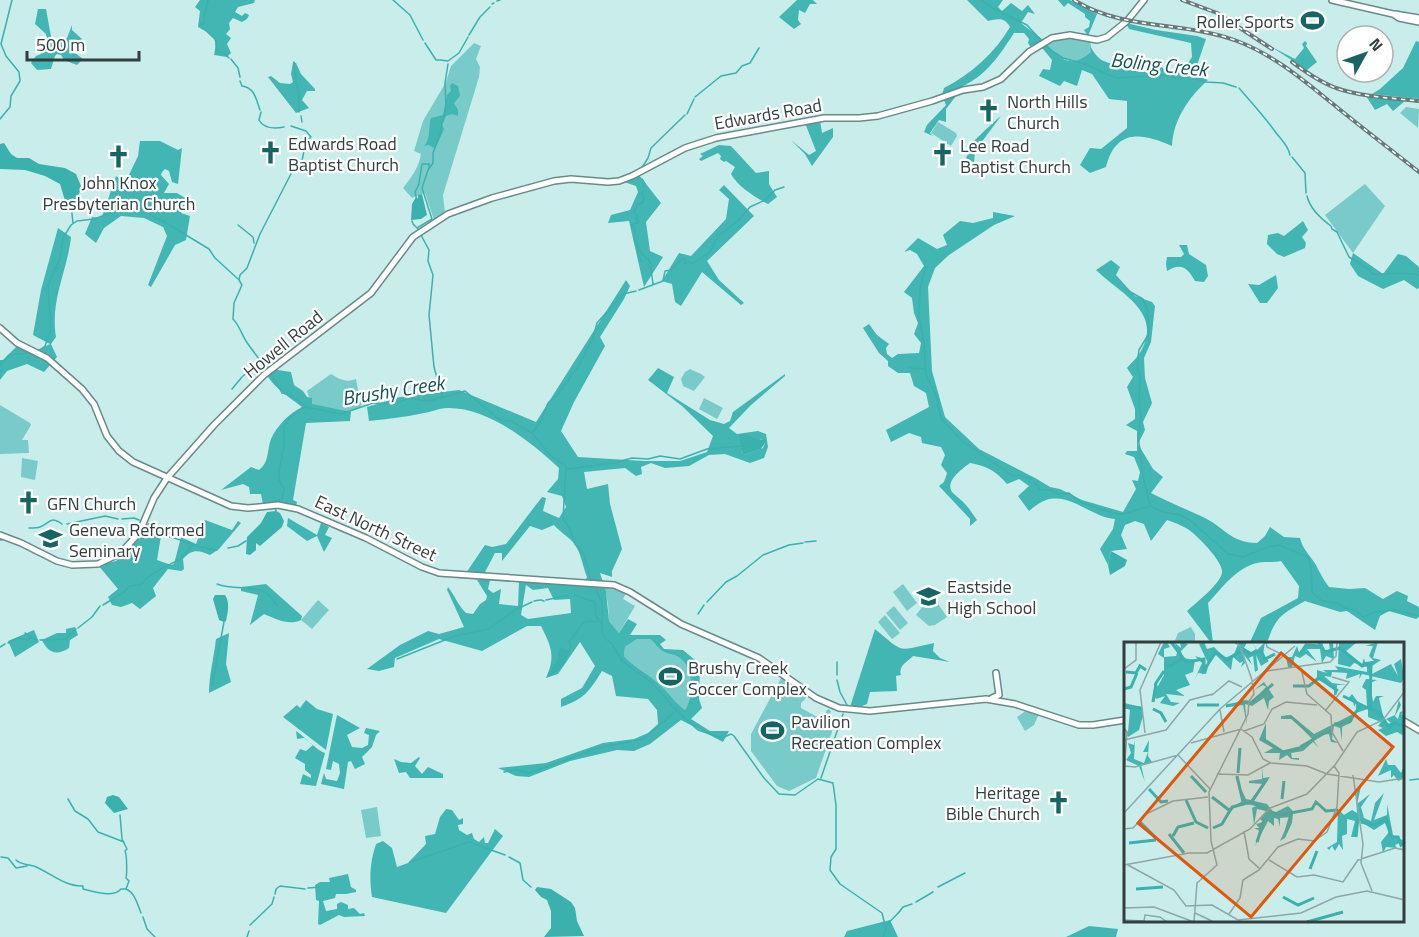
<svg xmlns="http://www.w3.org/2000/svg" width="1419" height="937" font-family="'Titillium Web',sans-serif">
<rect width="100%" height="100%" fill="#c9edeb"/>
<path fill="#78cbc9" d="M1061,37L1090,41L1092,52C1088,55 1083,60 1079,61C1066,64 1052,53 1045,43Z
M474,43L481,46L476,59L480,67L479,77L443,195L445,214L434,220L425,193L412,198L403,188C411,178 419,167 421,154L414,151L423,121L446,82L451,66Z
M1406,107L1419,109L1418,128L1400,113Z
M938,122L956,133L957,136L951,146L931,133Z
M1365,184L1385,206L1353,253L1325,215Z
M690,369L701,374L705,377L694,391L683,386L681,379L685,372Z
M331,374C339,379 346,383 356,379L359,395L364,398L360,408L346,413L313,408L307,391Z
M704,398L723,408L717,419L699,409Z
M0,405L30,423L31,425L22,440H28L29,453L0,454Z
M22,458L38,461L35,480L21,477Z
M903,584L917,603L907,611L893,592Z
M605,587L626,593L623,599L635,606L619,633L609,621L608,604Z
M934,598L947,617L935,625L929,626L916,615L926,602Z
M318,600L329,610L312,629L301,620Z
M894,606L908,623L900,630L886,613Z
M885,615L900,633L892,639L878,622Z
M1191,627L1195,634V643H1174L1178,633Z
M637,639H650C655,643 658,649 664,652C670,655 677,654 682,660C694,671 693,697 685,710C674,702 668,691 658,683C647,673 634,667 624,656L625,647Z
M781,678L808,696L801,703V708L821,719L828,709L831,711L829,718L832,732L816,778L789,791L777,786L751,751V734Z
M1027,710L1039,714L1034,725L1025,731L1017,717Z
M377,807L381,836L366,838L361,810Z"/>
<path fill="#41b6b3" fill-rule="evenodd" d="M200,0H255L254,3L238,7L235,12L242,16L245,13L249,15L247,19L242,22L233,18L229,23L230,29L226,34L231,38L227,44L231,53L227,57L214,55C218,37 213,35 198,27L200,11L195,7Z
M797,0H813L817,4H810L805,13L799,10L798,20L801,24L794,29L779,17Z
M967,0H1003L998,7L1002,11L1011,3L1022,11L1028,5L1035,14L1028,12L1021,23C1028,29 1038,35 1044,41C1060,59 1070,70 1091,52L1090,46C1099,61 1102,61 1117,65C1127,68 1135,72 1146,72L1148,63L1157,64L1169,72L1183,71L1192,57L1191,43L1129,29L1126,23L1156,30L1197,36L1206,39L1194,74L1208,80C1189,97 1173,120 1172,146C1142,133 1116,128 1106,167L1090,173L1080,165L1090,148L1101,149L1127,128V101L1109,99L1092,74L1082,70L1077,86L1064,81L1060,86L1039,76L1043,69L1050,70L1052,60L1043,49L1030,46L1028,43L1029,39L1024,33H1014C992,67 981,81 942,95L944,88C971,74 995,53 1010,27C1004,17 998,19 988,21Z
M1058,0H1070L1097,14L1088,36L1084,30L1089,27L1090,21L1085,17V14L1068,3L1064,7Z
M38,9H46L52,42L59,43L67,38L72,25V30L82,39L71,50L83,59L77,65L64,60L61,55L57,54L55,56L51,69L37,70L31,63L36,56L41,54L39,49L47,41L46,34L35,24Z
M1305,41L1307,43L1306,46L1317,62L1307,70L1270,46L1295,59L1304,48L1302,44Z
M1416,41L1419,42V99L1372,94L1380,89L1403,68Z
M293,62L296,63L301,74L315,89V91H307L302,100L309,108L296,113L268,77L271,76L280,83L290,84L293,82L291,74Z
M452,83L458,86L460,96L454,103L458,110V116L452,114L446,116L442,125L444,129L435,149L429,145L424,146C431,139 428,127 431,118L443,115L447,95L451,91L450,86Z
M953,95L956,96L946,109V122L939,120L930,133L933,136L924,132L927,125L946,105L943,98Z
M1366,96L1405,101L1393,111L1387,104L1375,110Z
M1001,116L975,151L974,163L966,158C969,153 971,145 975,140C978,137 999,117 1001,116Z
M820,120L822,133L833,128V137L812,166L805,154L791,140L809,155L816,151L805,123Z
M140,141H160L178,150L182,148L178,184L172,182L169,171L165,169L162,172L161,175L169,184L164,193H177L197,205L194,210H190L189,205L185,204L181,213L190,216L186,240L175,245L151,287L148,285L167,236L163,227L144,218L121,216L104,228L96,243L85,234L92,217L100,218L103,214L116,176L120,179L128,177L138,156Z
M719,145L731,146L756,173L769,171V184L777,197L768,204C755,197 738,187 731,174L735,167L726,161L724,162L720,159L721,156L718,153L701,161L699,159L703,156L700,154Z
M639,175L661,203L646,222L650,251L663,257L644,287L629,221L608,223L611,215L630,210L638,192L636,186L624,182Z
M724,185L754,216L707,261L719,280L744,303L741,305L702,272L681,306L675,302L672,284L662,281L679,253L691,256L726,219L729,199L719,190Z
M993,212L1015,216L994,225L949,255L935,268L928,287L932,371L945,417L979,449L1037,479L1050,487L1060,489L1082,500L1123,512L1136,489L1132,480L1138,481L1140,472L1134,457L1125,454L1127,451H1137V431L1126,425L1135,419V409L1127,387L1133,377L1127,368C1132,362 1139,356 1142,349C1162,311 1118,292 1096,270L1111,260L1120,267L1116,275L1135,296L1152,302L1155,306L1151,342L1144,358L1145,378L1152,403L1143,422L1145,430L1138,444L1153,469L1163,477L1151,493C1168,502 1186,509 1203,517C1224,527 1231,543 1257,543L1265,536L1270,527L1284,537L1300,538C1303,550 1310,555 1316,565C1320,573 1323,579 1329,587L1349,589L1365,588L1383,599L1397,591L1408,596L1407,601L1419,607V617L1416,619L1389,611L1380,616L1375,630L1347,611L1340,612L1305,601C1282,614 1276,616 1267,643H1242L1250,642L1261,618L1298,598L1299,586L1281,561C1272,563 1264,561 1257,563C1236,568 1222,588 1208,603L1213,643H1211L1187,611C1196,603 1220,584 1222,573C1224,563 1201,540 1193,533C1186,527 1176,523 1167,520L1151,541L1144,524L1135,521L1125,525L1121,535L1127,549L1111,551L1108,565L1100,549L1113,529L1115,519C1092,518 1071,492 1046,500C1040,502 1034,507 1029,511L1018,496L1029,486L1019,479L1007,484C996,471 987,466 970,463C962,469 942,483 954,494C957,497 962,500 965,504C970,509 973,515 977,520L970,526V519L939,486L944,482L947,473L941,465L945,455L941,447L922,443L921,437L909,433L891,442L886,430L929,407L926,393L914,386L910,373H898L888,366V361L879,353L863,328L869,324L877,335L889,344L886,348L887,354L892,358L898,354L919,353L921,343L914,334L918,323L914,313L912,298L904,292L924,266L917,254L910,250L904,252L918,238L937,249L947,245L943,235L960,221L973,223L993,218Z
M1303,221L1308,230L1302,237L1306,243L1305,248L1284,257L1277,254L1267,244L1268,235L1278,233L1284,236Z
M58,228L71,237C67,273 50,299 56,337L51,344L57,357L44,372L27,364L7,371L0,380V360H3L20,343L35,351L50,344L33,335L41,290Z
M1179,245H1187L1189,254L1206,265L1208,276L1204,282L1195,281C1188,268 1181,262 1167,271L1166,264L1167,257H1181L1184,254Z
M1353,253L1383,274L1398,254L1406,256L1419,267V288L1417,289L1404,280L1383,289L1358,276L1350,264Z
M1276,275L1278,288L1267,303H1260L1248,284L1259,285Z
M626,280L630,286L624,299L600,337L605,346L574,402L561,431L578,457L644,461H680L707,452L713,436L682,406L648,380L658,368L674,377L667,393L710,420L724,424L730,421L733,412L785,374V376L751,405L729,428L737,434L758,431L766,434L768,447L764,458L750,463L725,454L709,455L689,466L665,468L651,463L641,467L642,474L636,476L625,468L584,472L587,489L608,484L610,504L622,549L612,571V577L600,573L606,591L609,621L619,633L628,619L637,624L630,635H660L666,640L660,644L664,649L683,650L700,664L699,699L702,708L691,719L710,731H729L723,742L681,720L650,744L634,751L617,750L570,761L529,777L516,776L498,768L546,763L603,743L634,739L648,733L658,724L657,710L648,699L616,696L612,676L602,671C589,692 584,699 561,707V699L582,688L595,666L580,642L558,674L546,678C556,656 551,646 541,626H527L482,651L439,639L395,658L394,667L379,671L367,669L400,645L428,631L439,634L464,627L449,594L447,590L448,587C455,596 458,605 466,613L473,614L480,604L486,600L487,596L477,580H490L488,589L493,593L501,589L499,604L518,606L519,581L583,586L587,577C582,565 581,550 572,541C566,535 560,532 554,525L542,530L530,526L502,561V553H495L485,572L466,573L485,545L492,547L506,544L542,497L546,498L543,511L559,518L566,507L562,496L547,492L558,479L559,468C531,442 488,407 447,408C439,408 432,412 424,413C406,417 387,419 369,421L367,407L400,397L459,390L536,422ZM740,435C750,435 757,440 766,440L763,448L743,455ZM526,585L533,590L548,588L554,600L570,599L571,613L528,619L521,615ZM637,639H650C655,643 658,649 664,652C670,655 677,654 682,660C694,671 693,697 685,710C674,702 668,691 658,683C647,673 634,667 624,656L625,647Z
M264,368L291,372L294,385L303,391L307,397L312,398V404L351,412L350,421L306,423L293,500L297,502L296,506L280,502L263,504L261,494H250L249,487L243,484L221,490L251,467L259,470C269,463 267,450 271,439C278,424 289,414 302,407C288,396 269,385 264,368Z
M288,518L317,535L321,523L329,527L325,535L332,538L324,552L317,536L307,541L287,526Z
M205,520L232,530L238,521L241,523L219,549L210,555C198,550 192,549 183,559L184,569L181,571L168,569L153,588L156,596L140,609L132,603L121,607L112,605L108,597L118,589L98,565L116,561L138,540L148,523L162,530L157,560L171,565L174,564L181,537L196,544Z
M266,584L302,616L301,620C289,626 276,619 264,614L250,625L258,595L241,591V587Z
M75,627L78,635L70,640L69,648C57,656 48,653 42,640L57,633H66V629Z
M875,629C905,654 897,651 934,643L933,651L940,658L950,662L913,656C907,662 898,666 901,675L896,676L897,691L870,692L867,704L860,707H850Z
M34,630L39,642L15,657L8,641Z
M229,633L226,664L231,682L209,693C209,674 214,657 216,639Z
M306,700L317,709L333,714L326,750L283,717L297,705L300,708Z
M337,715L360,728L347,735L352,747L362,748L368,745L369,735L364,733L366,728L380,731L376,735L372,747L362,757L365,764L355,769L351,761L348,762L344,789L321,784L324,773L326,779L337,781L340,773L339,764L333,761L331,770L326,769Z
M296,731C305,737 316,750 325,753L316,786L300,784L303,774L311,778V775L305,770V764L295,758L300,749L306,751L313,745L304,738L297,739Z
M419,757L420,758L415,766L422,774L428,767L443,774V778H410L406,772L399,773L394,759L401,762L411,763Z
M446,809L452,810L459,820L463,818V824L458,825L459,830L467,835L472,833L474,839L479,842L484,837L485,843H488L495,829L503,836L446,913L372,897C369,877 370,863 376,844L383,841L392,848L397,867L408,863L426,844L425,836L435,834L440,817Z
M348,874L351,887L356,890V892L346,894H336L335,898L323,901L326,911L337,909V904L341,902L348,905V909L354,908L360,914L364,913L365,916L344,917L339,915L320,925L318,924L319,901L316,900L315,885L320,882H330L329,878Z
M890,920L898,937H844L847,931Z
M1089,926L1118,929L1116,937H1066Z"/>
<path fill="#3bb1ae" d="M4,143L11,154L17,158H29L39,164L65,168L76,174L81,186L77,203L71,206L66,204L60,184L45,176L25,170L0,169V144Z
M422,194L427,215L421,219L411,220L412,204L416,197L418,199V195Z
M741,434C751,435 757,440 767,440L761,449L743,455L739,436Z
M276,511L280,513L284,521L282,527L260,546L256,543V550L250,555L246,554L247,537L261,523L267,512Z
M1111,551L1127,560L1125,566L1110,575L1108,565Z
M215,595H225C230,602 228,612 226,621L224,622L219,620L213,599Z
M560,647L569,651C568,664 558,671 548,677V673L557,662Z
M113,795L119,797L128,809L114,813L105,803L107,797Z
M537,887L551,889L571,902L575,908L577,921L584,936L544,937L551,928V911L547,900L541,897L535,890Z"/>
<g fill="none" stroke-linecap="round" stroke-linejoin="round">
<path stroke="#3bb1ae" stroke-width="1.5" d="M208,0L204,17V23L200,25L216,40L217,50L219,52H223L229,58
M393,0L410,15L423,40
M981,0L994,9L1027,25L1049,49L1063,58L1085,64L1116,78L1170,75L1175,78L1190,77L1206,82L1223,83L1236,87
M497,1L500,0
M492,4L494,3
M469,35L480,17L490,7
M425,43L436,60H439
M231,59L238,68L240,77
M440,60L448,61L459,53L468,37
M294,62L296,82L299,92V112
M240,81L242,86C255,88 256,99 260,110
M1239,88C1251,102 1263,115 1274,130C1280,139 1288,144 1290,155
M695,97L721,76L736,73L742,66L750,63L759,48
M261,112L259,120C264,129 274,129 284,127
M687,114L694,99
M301,116L302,122
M0,119L10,107L11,96L20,81L19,72L6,56L1,44L12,0
M291,126L306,131L311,137L306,141L302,161L294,168L260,234L247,268L240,275L239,280L242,285L234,303L233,319C240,326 242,336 248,344C260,361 273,375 282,393L290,395L306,407L341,414L373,403L395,404L409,398L429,401L465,391L500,420L511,421L532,433L550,455L566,466L563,519L570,529L575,544L584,555L591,580
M1292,157L1305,173L1306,193
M641,169L648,158L651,148L685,115
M642,179L645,184L642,193L644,198L642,203L637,205V207L634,211L638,217L636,218L639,222L632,225L635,230L634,238L639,250L650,262L653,284
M419,183L422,164H429V167
M1307,196C1310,209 1320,218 1331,226L1332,229L1337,232L1349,257L1370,270L1373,274C1387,275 1403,271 1419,275
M417,200L415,192L419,184
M71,204L73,223
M412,221L413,224L418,229
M238,225L253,237L254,243
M417,228L432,219L422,188L428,170L433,163V153L441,132L442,123L446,108L445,83L448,64
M421,235L429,250L428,261L433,275L429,315L434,367L442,396
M638,250V254L641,261
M926,266L920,289L919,316L924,343L926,375L936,395L941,418L961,440L1007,472L1013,476L1018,475L1031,479
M1125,289L1143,299L1148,311V335L1139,350L1137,364L1140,378L1139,401L1141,419L1138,436L1142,464
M639,290L663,281L665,271L671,270L683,258L685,259L684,264L689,262L692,264L710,252L718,236L738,221L750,207L765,200L775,190L784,187
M40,350L45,346L51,329L48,285L60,258L63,238L71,225L77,221L94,219L125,208H142L155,218L163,221L209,249L215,258L238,279
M0,365L9,355L29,353
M910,368L924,369
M0,369V371
M253,370L265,368
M243,376L250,370
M232,389L242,377
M533,432L541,421L548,403L557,395L578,367L593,338L597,323L623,294L636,291
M1141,467L1150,506
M568,469L614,463L632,458L648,459L660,456L680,459L707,449L742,446
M1034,482L1041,490H1051L1058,494L1069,493L1081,502L1112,513L1123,514L1150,506L1163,512L1180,515L1190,520L1228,554L1243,557L1268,547L1279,545L1308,557L1311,567L1312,592L1322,601L1338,603L1344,608L1356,610L1364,617L1375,612L1395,610L1419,616
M276,501L282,499L284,489L279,480V472L284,445V427L289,418L305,407
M275,508L276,511
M122,519L134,518L139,520
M67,524L105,516L118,519
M152,524L159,532L167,536
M29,528C33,528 37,528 40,527C51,522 50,516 62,524
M169,537C186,540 200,549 217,550
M0,540H2
M805,542L816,541
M228,548L238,546L246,541
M145,580C158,566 184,563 190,547L195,545
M217,584C240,593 263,579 277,606
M595,587L602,603V633L605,638L612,644L623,662L651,682L677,711L698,730L722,738L731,734L734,736L764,778L779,794L795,795L818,779L833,783L836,805V849L831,857L830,870L840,884L882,913L886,929L883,937
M574,595L595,602L596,616L601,624
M541,600L544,601
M546,600L569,595
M534,601L540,600
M707,602L726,582L737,576L763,555L789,545L803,543
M103,605L124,592L130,586L141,585L143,582
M698,614L704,605
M78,628L92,617L100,606
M25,633L32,637
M40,640L66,639L76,629
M8,643L18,638L28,640L31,637L37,640
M0,647L5,644
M569,651L571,646L569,642L584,622L598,621
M397,659L455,636L488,629L517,609L532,602
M837,662V675
M837,680L840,692L847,705
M212,685L224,622
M561,762L594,749L643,739L676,711
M504,772L517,770L529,773L558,763
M821,778L843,714
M1410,780L1419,779
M1402,781H1403
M68,799L75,811L88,819L98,832L124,842
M120,815L122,839L127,849L125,851C127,855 127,874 126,878L129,881L126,889C135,893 137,903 141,913
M1,857L8,858L16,868L27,866
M509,857L520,863L523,880L531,887
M16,860C21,865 27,864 34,866C49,872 65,887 83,886V889C94,892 113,898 121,889H126
M410,862L469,842L505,855
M938,887L965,873
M308,888L320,887
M275,894L276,889L280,886L305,889
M916,902L933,892
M143,917L147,929L155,937
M250,925L272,904L274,897
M887,925C893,917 897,916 903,907L912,904
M247,937L249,931"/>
<defs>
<path id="major" d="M1332,0L1393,14L1399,18L1419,22
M1395,14L1419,18
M0,328L17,343L47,358L82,389L94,404L107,436L119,451L133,462L231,506L248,508L278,505L298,509L366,538L422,567L439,573L614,585L630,592L681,624L759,658L816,698L839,708L870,711L986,699L1015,704L1079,725H1093L1125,720
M0,535L21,543L57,561L72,565L98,564L121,553L139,533L154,498L167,478L214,425L264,375L371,293L413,237L448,214L492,198L554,181L571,179L608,182L619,181L632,176L685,148L716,138L824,118H859L878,116L932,101L963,90L983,87L1001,79L1029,52L1052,38L1070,35L1097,40L1107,37L1127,21L1144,0
M992,698L999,695L996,673
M1402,720L1419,730"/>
</defs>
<use href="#major" stroke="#698a89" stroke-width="8"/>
<use href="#major" stroke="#fff" stroke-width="5"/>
<defs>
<path id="rail" d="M1074,0C1123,31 1185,21 1237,41C1274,55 1303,80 1333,104C1361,127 1390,149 1419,172
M1182,0L1217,13L1272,49
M1292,62C1306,72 1320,82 1336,88C1362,97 1392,98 1419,101"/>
</defs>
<use href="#rail" stroke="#647978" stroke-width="4"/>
<use href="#rail" stroke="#fff" stroke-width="1.5" stroke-dasharray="4.5" stroke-linecap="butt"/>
</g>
<defs>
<symbol id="stadium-bare" viewBox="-9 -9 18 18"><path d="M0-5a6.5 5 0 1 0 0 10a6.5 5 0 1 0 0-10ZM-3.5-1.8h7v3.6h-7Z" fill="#176563" stroke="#fff" stroke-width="2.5" paint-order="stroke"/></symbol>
<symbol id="church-bare" viewBox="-9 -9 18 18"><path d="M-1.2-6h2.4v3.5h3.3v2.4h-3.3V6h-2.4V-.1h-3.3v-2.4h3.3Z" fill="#176563" stroke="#fff" stroke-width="2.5" paint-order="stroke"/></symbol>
<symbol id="university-bare" viewBox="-9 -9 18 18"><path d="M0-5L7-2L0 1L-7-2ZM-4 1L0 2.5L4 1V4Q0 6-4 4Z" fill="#176563" stroke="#fff" stroke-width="2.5" paint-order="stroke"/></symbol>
<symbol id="school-bare" viewBox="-9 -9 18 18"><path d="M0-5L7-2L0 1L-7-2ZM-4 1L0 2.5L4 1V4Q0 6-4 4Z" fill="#176563" stroke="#fff" stroke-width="2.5" paint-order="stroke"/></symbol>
</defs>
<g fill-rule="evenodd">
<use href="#stadium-bare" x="1296" y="4" width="33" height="33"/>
<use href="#church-bare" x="972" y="94" width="33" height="33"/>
<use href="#church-bare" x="254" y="136" width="33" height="33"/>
<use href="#church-bare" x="926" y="138" width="33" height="33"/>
<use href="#church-bare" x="102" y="140" width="33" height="33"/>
<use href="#church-bare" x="12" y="486" width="33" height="33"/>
<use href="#university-bare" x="34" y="522" width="33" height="33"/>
<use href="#school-bare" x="912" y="580" width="33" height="33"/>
<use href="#stadium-bare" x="654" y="660" width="33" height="33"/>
<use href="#stadium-bare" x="756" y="714" width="33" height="33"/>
<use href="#church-bare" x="1042" y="786" width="33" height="33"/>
</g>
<g text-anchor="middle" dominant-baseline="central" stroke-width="4.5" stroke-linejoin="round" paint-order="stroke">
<g font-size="18" fill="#313f3e" stroke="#fff" text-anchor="start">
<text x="1294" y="21" text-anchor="end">Roller Sports</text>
<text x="1007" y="101">North Hills<tspan x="1007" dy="21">Church</tspan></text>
<text x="288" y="143">Edwards Road<tspan x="288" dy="21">Baptist Church</tspan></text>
<text x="960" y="145">Lee Road<tspan x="960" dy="21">Baptist Church</tspan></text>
<text x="119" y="182" text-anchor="middle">John Knox<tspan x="119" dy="21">Presbyterian Church</tspan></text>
<text x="47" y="503">GFN Church</text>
<text x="69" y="529">Geneva Reformed<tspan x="69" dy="21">Seminary</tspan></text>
<text x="947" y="586">Eastside<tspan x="947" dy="21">High School</tspan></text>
<text x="688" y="667">Brushy Creek<tspan x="688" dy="21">Soccer Complex</tspan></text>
<text x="791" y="721">Pavilion<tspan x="791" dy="21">Recreation Complex</tspan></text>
<text x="1040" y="792" text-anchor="end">Heritage<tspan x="1040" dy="21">Bible Church</tspan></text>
</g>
<g font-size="18" fill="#313f3e" stroke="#fff">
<text transform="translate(768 114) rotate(-10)">Edwards Road</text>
<text transform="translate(283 344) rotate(-39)">Howell Road</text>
<text transform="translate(376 528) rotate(25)">East North Street</text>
</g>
<g font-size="20" font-style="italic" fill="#0f5251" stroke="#fff">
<text transform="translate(1159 64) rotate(6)">Boling Creek</text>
<text transform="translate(393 390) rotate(-9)">Brushy Creek</text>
</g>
</g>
<g transform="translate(1124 642)">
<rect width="280" height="280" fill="#c9edeb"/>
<path d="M40,0H43L46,5L40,7V15L52,14L54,8L50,0L57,6L56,0L64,2L57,9L59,16L71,18L69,30L61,33L66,43L52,48L61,54L42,52L47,60L56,61L49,64L36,61L41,54L32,57L30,53V41L34,44L40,33V16L34,12ZM80,0L83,7L90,5L101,16L110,12L115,0H123L120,6L127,10L132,7L128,0L133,8L141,0L139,13L145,19L137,24L132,13L134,28L131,30L129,14L125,16L128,23L119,12L121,21L117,25L119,19L116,21L109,15L107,28L92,13L87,15L82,32L74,31L70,39L78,21L71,14L81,17L80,27L84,21L75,2ZM193,0H198L201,10L206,9L205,1L209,0L210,17L202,14L198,21L196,7H183L193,20L182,12L176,16L171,14L168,25H164L162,15H168L173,4L176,13L181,3L196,5ZM215,0L232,1L221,10L238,22L240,16L241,20L250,19L245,14L249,4H241L254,0L249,16L257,18L248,24V32L267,22L274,34L270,22L277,17L280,36L277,41L238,32L235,37L236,32L222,37L223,31L208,30L207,35L200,34L208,41L223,43H213V52L210,54V47L195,38L182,46L193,35V28L203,31L199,28H214L211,24L243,30V25L230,21L226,25L214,22ZM242,37L253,38L246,41L249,60L252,54H260L255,56L261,82L267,81L262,77L271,73L275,58L277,63L271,74L274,77L276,70L280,69L277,73L280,72V94L273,90L262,94L254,88L259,86L254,84L257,80L244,75V67L232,71V61L230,65L229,57L223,58L228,52L236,63L243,65L242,48L238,45ZM140,40L150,55L145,59L144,68L140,56L128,64L121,62L123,84L119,63L102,65L118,58L129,59L142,45L139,43L130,48ZM0,61L18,65L19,74L15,88L4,95L0,86L4,90L6,68L1,66L0,71ZM231,71L228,80L218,85V99L216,86L210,84L208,97L214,101L207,100L205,92L195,93L190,99L194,105L189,100L179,109L167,111L168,116H175V118L167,117L163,113L155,118L156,111H140L149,106L135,98L142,81V99L159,110L167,109L189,98L169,77H157V74L167,73L190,92ZM11,98L10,117L20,121L24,110H19L25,98L24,114L28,120L17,123L21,140L15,124L2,118L7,111L4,101L10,103ZM262,117L264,123H271L277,131L280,124L279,137L274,139L270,133L267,136V128L254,134ZM138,125L139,136L146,135L130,159L143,162L150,171L164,164L170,170L176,169L169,172L168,181L161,196L156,199L167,175L156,176V185L154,177L150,176V184L144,179L131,204L136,189L130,186H135L132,182L139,180L136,177L142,169L133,167L130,183L128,166L132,164L122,162L110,166L100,178L107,165L119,159L111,134L122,157L127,158L140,142L125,141V139L138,137ZM238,140L233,162L246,152L237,165L240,176L247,179L251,161L260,151L250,178L263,173V162L269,193L280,199L271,203L273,206L262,205L259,211L257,200L265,190L261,181L250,188L234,178L233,195H227L231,179L223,177V192L218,194L219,208L215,202L211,209L208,204L205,208L203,206L213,200L214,167L220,173L228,168L233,171L232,153Z" fill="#41b6b3"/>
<path fill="none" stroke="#3bb1ae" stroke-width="3" d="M47,0L62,20L80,17V28L92,10L103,18L116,9M119,7L127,12L137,9L141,17L151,12M175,13L182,3L197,4L201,10L216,6L238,24L247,21L246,67L256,71L265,86L270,81L281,84M42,22L46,24L59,16M2,30L12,31L16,24L22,28M169,44H185L195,36L214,49M0,47L7,45L13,31M219,54L246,67M29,60L32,41L40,29M128,60L149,42M73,63H95M102,64L123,60M0,65L16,66V69M29,67L37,71L42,80M162,75H167L185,91M210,82L225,80L236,64M139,97L159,110L175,106M176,105L206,88M114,131L116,106M67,134L82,150M113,134L119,160M25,147L37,160L44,159M88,155L105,168M158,157L160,139M62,158L72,180L84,186M128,159L143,137M147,170L156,173L188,167L192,160L202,169L214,168M16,180L32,196M237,180L250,183L262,177L267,194M89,186L98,182L108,165L127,160L143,168M162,190L167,172M45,192L60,211M49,194L54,185L70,181M232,195L234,175M267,195H274L277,203L281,200M133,200L140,178M5,201L32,198M186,227L193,209M12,247L39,245M159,255L174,263L190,256M183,280L219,270"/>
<path fill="none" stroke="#8ca7a6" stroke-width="1.5" d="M110,0L116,4L128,38M142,0L143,5L159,13M177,26L183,52L207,73L208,90L219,109M0,27L12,18V0M143,29L206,20L212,14L213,0M88,53L105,39L118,45M96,68L100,90M201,69L225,40L208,35M0,86L3,90L0,132M120,89L140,82L148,67L162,60L193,63M21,91L16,48L37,0M0,98L42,88L66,58L89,52M67,101L117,87L128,95L139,117L147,121L183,124L203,132L255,140L281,136M0,124L11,125L54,113L86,147M93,132L124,133L146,121M229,133L239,202L237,221L248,249M0,171L96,67L171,4M0,187L9,186L22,172L49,159L84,155M120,189L125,217L136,227M145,218L173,235L190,233L219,240L234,218L271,206L281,208M0,223L65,211H83L126,187L146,166L183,152L211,123L233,90L259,78L281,49M4,223L50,248L62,264L88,263L114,278L177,271L212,255L243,249L281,258M0,252V277M0,266L30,265L70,280M71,271L88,279M105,272L116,256L119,238L135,228L154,205L174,197L190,199L203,190L213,165L215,131L210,124M0,278L20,279L21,273L36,275L43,280M70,280L73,241L93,223L87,199L85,150L124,72L125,59L130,52L128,38"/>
<path fill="#df580e" fill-opacity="0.15" stroke="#df580e" stroke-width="3" d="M157,11L269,105L127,275L14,181Z"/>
<rect width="280" height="280" fill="none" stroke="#313f3e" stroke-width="3"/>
</g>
<g transform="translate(1365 54) rotate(50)"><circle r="28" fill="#ffffff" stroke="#adb2b2" stroke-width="1.5"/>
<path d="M0-4.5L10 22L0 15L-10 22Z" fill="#176563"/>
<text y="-9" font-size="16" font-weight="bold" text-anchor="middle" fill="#313f3e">N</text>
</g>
<path d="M27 51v9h112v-9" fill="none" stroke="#313f3e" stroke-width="3"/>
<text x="36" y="51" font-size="18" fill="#313f3e" stroke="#ffffff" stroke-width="4.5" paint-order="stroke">500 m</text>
</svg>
